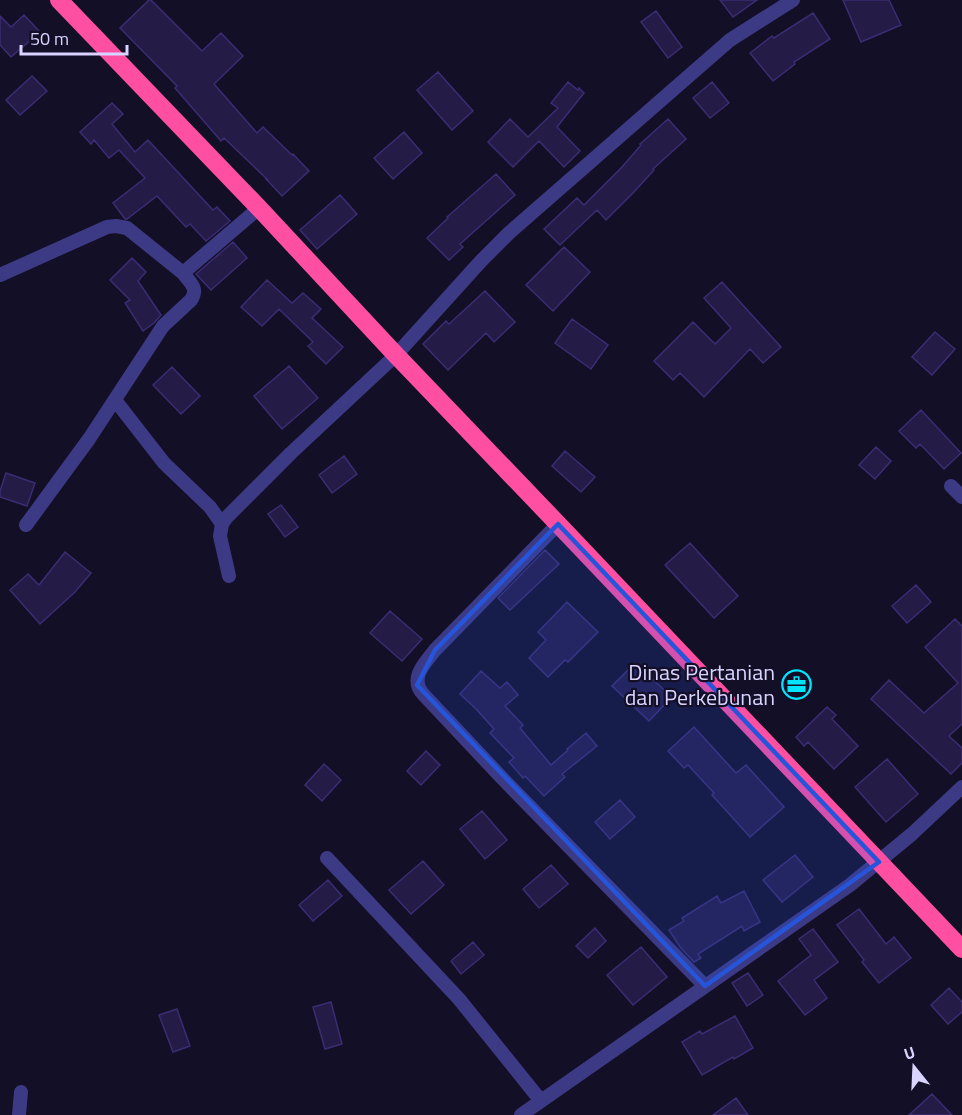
<svg xmlns="http://www.w3.org/2000/svg" width="962" height="1115" font-family="'Titillium Web',sans-serif">
<rect width="100%" height="100%" fill="#130f26"/>
<path fill="#241b47" stroke="#3b2d73" stroke-width="1.5" d="M149,0H151L202,51L221,33L243,56L214,84L257,133L263,127L292,155L293,154L309,171L282,196L266,179H267L224,138L221,141L175,88L177,86L120,28Z
M720,0H757L733,17Z
M843,0H889L901,25L861,42Z
M656,11L682,47L668,58L641,22Z
M813,13L830,39L794,62L795,64L773,81L750,53L772,36L774,38Z
M24,15L40,32L11,57L0,45V16L11,27Z
M438,72L473,111L452,130L417,90Z
M32,76L47,91L20,115L6,100Z
M568,82L578,90L579,88L584,93L557,127L580,151L564,167L539,141L513,167L488,142L510,119L528,137L558,108L551,103Z
M712,82L729,103L710,118L693,98Z
M112,103L123,114L112,124L135,152L148,140L213,210L217,207L230,221L206,241L190,224L186,227L157,196L127,219H125L113,203L145,178L119,150L109,158L94,140L91,144L80,132Z
M668,119L686,139L653,169L654,170L634,192L606,220L597,210L560,245L544,229L577,198L584,205L622,167L641,145L640,144Z
M404,132L422,153L393,179L374,158Z
M496,174L515,195L460,244L463,247L449,260L427,238L448,218L447,217Z
M340,195L357,214L317,249L300,230Z
M233,242L247,258L211,290L196,274Z
M564,247L590,272L553,311L526,285Z
M132,258L146,272L138,281L161,315L154,323L143,331L125,303L130,300L110,280Z
M267,280L292,303L303,293L321,309L312,318L343,347L326,364L308,346L313,342L279,309L262,326L241,307Z
M722,282L781,347L763,363L750,349L704,397L680,373L673,380L654,361L693,322L715,344L731,328L704,298Z
M485,291L515,322L494,342L486,333L448,370L423,344L446,321L449,324Z
M572,319L608,345L591,369L555,343Z
M935,332L955,349L932,375L912,357Z
M289,366L318,398L282,429L254,396Z
M172,367L200,396L181,414L153,385Z
M921,410L961,453L944,469L920,444L916,448L899,431Z
M876,447L891,461L875,479L859,465Z
M565,451L595,477L581,492L552,466Z
M344,456L357,474L332,493L319,475Z
M6,473L35,483L27,506L0,497V491Z
M281,505L298,527L285,537L268,514Z
M690,543L738,596L714,618L665,565Z
M545,550L559,564L510,610L498,598Z
M65,552L91,573L75,592L40,624L10,590L28,574L39,585Z
M916,585L931,602L907,623L892,606Z
M567,602L598,632L568,662L565,660L548,677L529,658L546,640L538,632Z
M390,611L422,639L402,661L370,633Z
M955,619L962,626V724L949,736L962,748V763L951,774L871,699L889,680L924,713L958,683L925,647Z
M635,663L672,697L649,721L612,686Z
M481,671L500,688L507,682L518,695L505,706L523,725L520,728L551,765L568,750L567,749L586,733L597,746L562,774L565,777L544,796L525,776L523,778L509,762L514,758L490,733L494,729L476,709L460,694Z
M827,707L836,715L832,719L858,746L834,769L808,742L804,746L796,737Z
M694,727L736,773L746,765L784,807L750,837L712,795L714,793L688,765L684,768L668,751Z
M426,751L440,765L421,785L407,771Z
M887,759L918,794L886,822L855,787Z
M324,764L341,780L322,801L305,785Z
M620,800L635,817L610,839L595,822Z
M482,811L507,840L485,859L460,829Z
M795,855L813,877L782,902L763,880Z
M423,861L444,885L411,914L389,890Z
M551,865L568,884L539,908L523,889Z
M328,880L342,896L313,921L299,905Z
M744,891L760,922L744,931L742,926L698,954L701,958L694,962L680,947L669,930L684,921L682,918L717,896L721,903Z
M859,909L886,944L894,937L911,958L879,983L862,962L864,960L837,925Z
M595,928L606,941L588,958L576,946Z
M813,929L838,962L814,980L827,998L805,1015L778,981L811,955L799,939Z
M473,942L484,955L461,974L451,961Z
M641,947L667,977L633,1005L607,975Z
M748,973L763,995L747,1006L732,983Z
M949,988L962,1002V1012L948,1024L931,1005Z
M331,1002L342,1044L325,1049L313,1007Z
M177,1009L190,1046L173,1052L159,1015Z
M735,1016L753,1048L734,1059L733,1057L702,1075L682,1042L700,1031L702,1034Z
M932,1094L952,1115H909Z
M736,1098L748,1115H713Z"/>
<g fill="none" stroke-linecap="round" stroke-linejoin="round">
<path stroke="#3d3a85" stroke-width="14" d="M0,275L107,227L116,226L127,228L183,273L259,208
M115,400L164,463L210,507L222,524
M951,486L962,497
M558,524L435,650C425,663 409,678 423,694L502,778L705,986
M26,525L89,439L163,326L191,300C199,288 190,283 183,273
M229,576L220,536L222,524L227,517L291,453L396,355L481,261L509,233L730,40L793,0
M327,858L459,999L541,1101
M19,1115L21,1092
M521,1115L850,885L912,834L962,787"/>
<path stroke="#ff4fa3" stroke-width="18" d="M59,0L259,208L396,355L558,524L962,949"/>
</g>
<path fill="#2655da" fill-opacity="0.2" stroke="#2655da" stroke-width="4.5" stroke-linejoin="round" d="M558,524L879,862L705,986L417,685L435,650Z"/>
<defs>
<symbol id="office-ring" viewBox="-11 -11 22 22"><circle r="9.5" fill="#130f26" stroke="#00e5ff" stroke-width="1.5"/><path d="M-6-3h4V-5.5h4V-3h4V5H-6ZM-1-4.5V-3h2v-1.5ZM-6 0V1H6V0Z" fill="#00e5ff"/></symbol>
</defs>
<g fill-rule="evenodd">
<use href="#office-ring" x="780" y="668" width="33" height="33"/>
</g>
<g text-anchor="middle" dominant-baseline="central" stroke-width="4.5" stroke-linejoin="round" paint-order="stroke">
<g font-size="22" fill="#d9d4ff" stroke="#130f26" text-anchor="end">
<text x="775" y="672">Dinas Pertanian<tspan x="775" dy="25">dan Perkebunan</tspan></text>
</g>
</g>
<g transform="translate(914 1067) rotate(342)" stroke="#130f26" stroke-width="4.5" paint-order="stroke">
<path d="M0-4.5L10 22L0 15L-10 22Z" fill="#d9d4ff"/>
<text y="-9" font-size="16" font-weight="bold" text-anchor="middle" fill="#d9d4ff">U</text>
</g>
<path d="M21 45v9h106v-9" fill="none" stroke="#d9d4ff" stroke-width="3"/>
<text x="30" y="45" font-size="18" fill="#d9d4ff" stroke="#130f26" stroke-width="4.5" paint-order="stroke">50 m</text>
</svg>
